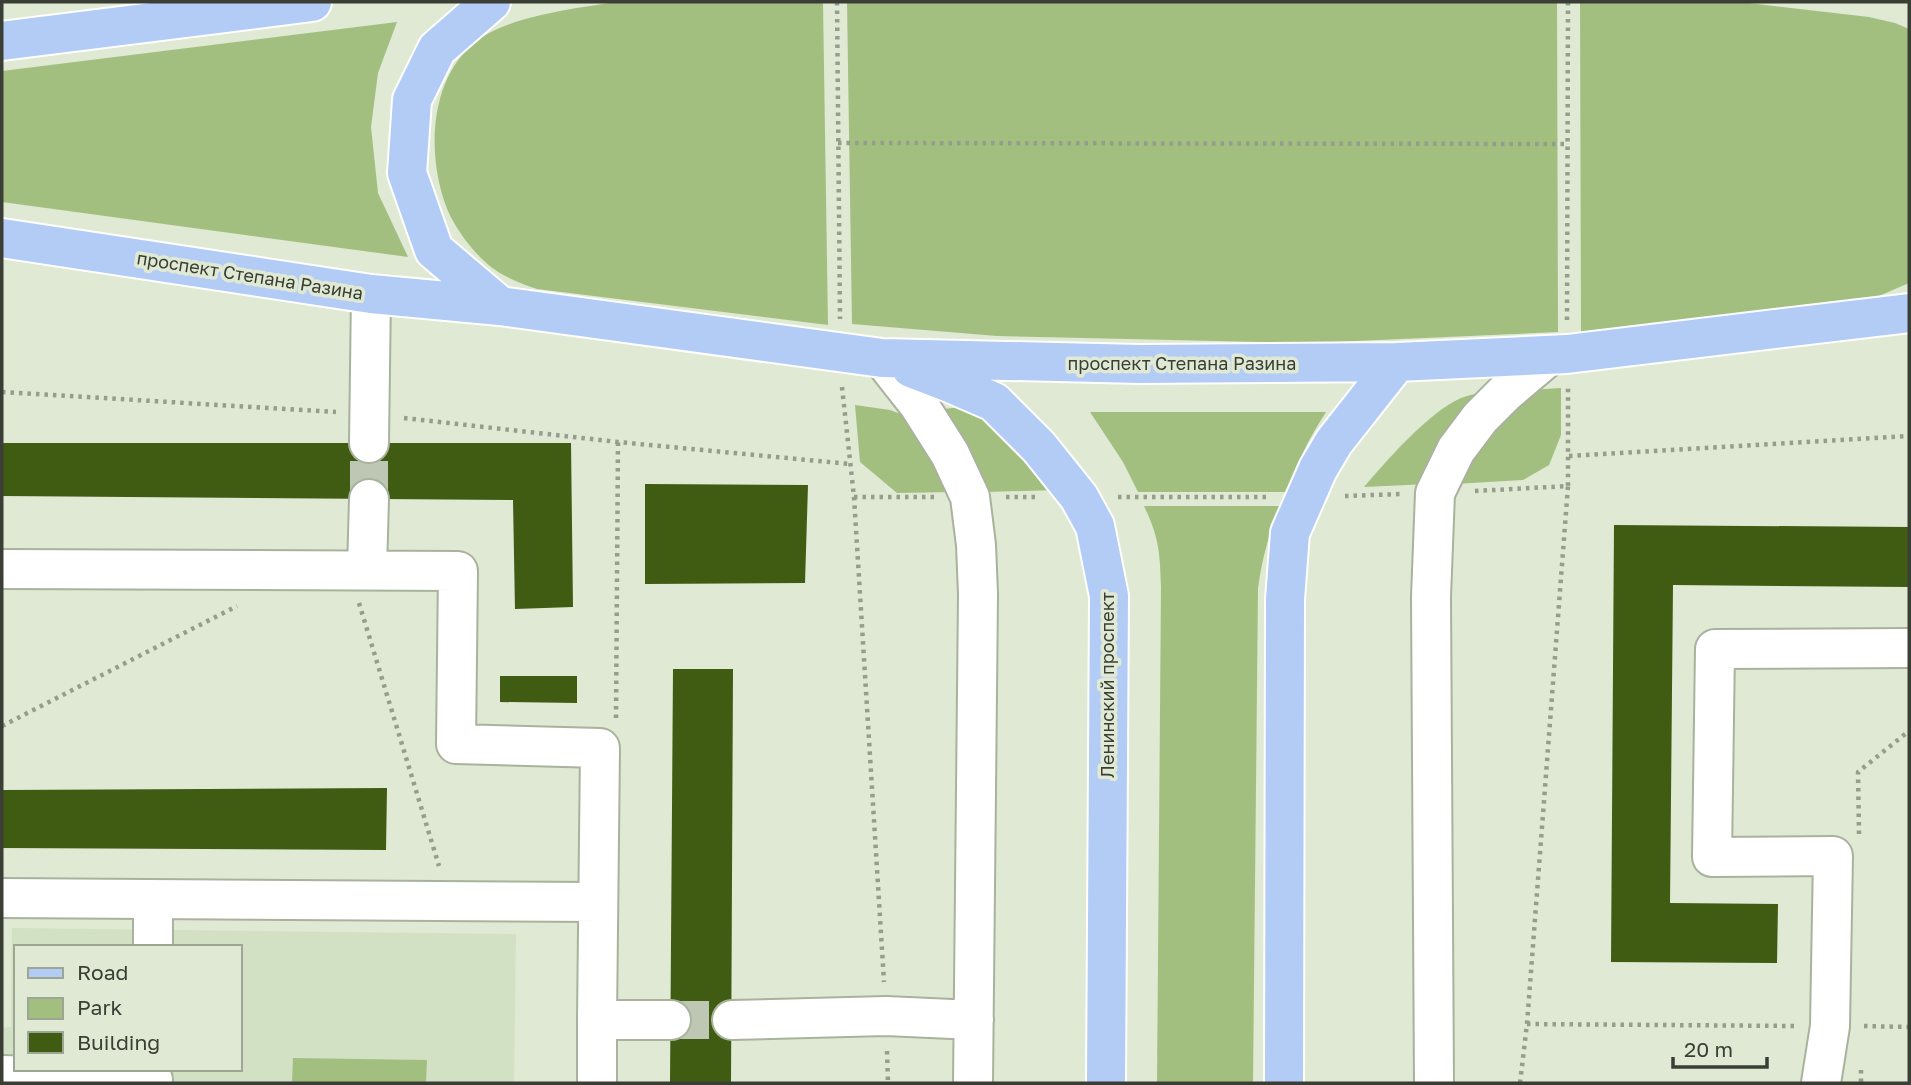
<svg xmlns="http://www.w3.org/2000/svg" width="1911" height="1085" font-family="'Golos Text',sans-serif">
<rect width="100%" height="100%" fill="#dfe9d3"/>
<path fill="#d2e0c3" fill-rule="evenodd" d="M12,928L516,934L514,1083H2V1028L11,1027ZM16,947H240V1069H16Z"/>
<path fill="#a3bf80" d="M616,2H823L828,325L537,289C517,282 498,275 482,259C469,246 456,229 448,211C426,158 428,77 478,40C510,16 577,8 616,2Z
M847,2H1557L1558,332L1311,343L997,336L852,324Z
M1580,2H1740L1869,17L1895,23L1909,29V283L1872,299L1718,321L1581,332Z
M397,22L378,73L371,127L378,193L408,257L2,202V71Z
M1561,388V435L1549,465L1523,480L1454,484L1468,451L1530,390Z
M1493,391L1428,484L1364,487C1387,460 1429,412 1461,398C1471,394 1482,393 1493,391Z
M855,405L890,410L906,416L953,492L897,493L860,462Z
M952,408H964L989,421L1058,490L986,492L930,411Z
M1090,412H1326C1309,438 1297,463 1287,492H1138L1123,462Z
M1144,506H1280C1269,533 1262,559 1258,588L1253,1083H1157L1161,587C1160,553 1159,537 1144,506Z
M293,1058L427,1060L426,1083H292Z"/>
<path fill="#405b12" d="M2,443H571L573,607L515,609L513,500L2,496Z
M645,484L808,485L805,583L645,584Z
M1614,525L1909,527V587L1673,585L1670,903L1778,904L1777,963L1611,962Z
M673,669H733L731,1083H670Z
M500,676H577V703L500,702Z
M387,788L386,850L2,848V790Z"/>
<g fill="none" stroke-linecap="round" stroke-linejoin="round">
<path stroke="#bec7b3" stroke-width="38" stroke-dasharray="38 19" stroke-linecap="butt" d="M369,499V443
M671,1020H732"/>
<defs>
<path id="minor" d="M882,358L919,405L950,454L970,497L976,545L978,594L973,1083
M369,443L371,294
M2,569L458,571L456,744L600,748L597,1020
M367,570L369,499
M2,898L597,902
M153,900V947
M732,1020L886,1016L974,1020
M2,1075L153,1080
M597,1083V1020H671
M1434,1083L1431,597L1435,493L1456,450L1480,418L1505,393L1550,355
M1821,1083L1830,1026L1833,856L1712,857L1715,649L1909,648"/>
<path id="major" d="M491,2L437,49L412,100L407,173L434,250L500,306
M2,41L312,2
M2,238L371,294L500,306L882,358L1140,364L1397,362L1567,354L1909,313
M911,368L950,383L994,402L1039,447L1079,497L1095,526L1109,596L1106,1083
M1284,1083L1285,599L1290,533L1318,469L1334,442L1397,362"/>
</defs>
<use href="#minor" stroke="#a8b29d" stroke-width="42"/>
<use href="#major" stroke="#fff" stroke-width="42"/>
<path stroke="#959d8d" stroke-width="4.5" stroke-dasharray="3.5 5" stroke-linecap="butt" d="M837,2L840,319
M838,143L1567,144
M1567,320L1568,2
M842,387L854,497L884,982
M2,392L336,412
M404,418L618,442L850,464
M1569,456L1909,436
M1475,491L1568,486V388
M1345,496L1403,494
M854,497H934
M1006,497H1035
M1118,497H1270
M359,603L439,866
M616,718L618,442
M2,726L237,606
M1859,834L1858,772L1909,731
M1527,1024L1796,1026
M1864,1026L1909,1027
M887,1051L888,1083
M1861,1070V1083
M1520,1083L1527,1024L1568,486"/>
<use href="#minor" stroke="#fff" stroke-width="38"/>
<use href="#major" stroke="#b2ccf5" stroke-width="38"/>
</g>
<g text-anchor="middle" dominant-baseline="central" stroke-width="7" stroke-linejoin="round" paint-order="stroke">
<g font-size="18" fill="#3a3e35" stroke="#dfe9d3">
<text transform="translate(250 275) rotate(9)">проспект Степана Разина</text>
<text x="1182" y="363">проспект Степана Разина</text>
<text transform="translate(1107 685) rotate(-90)">Ленинский проспект</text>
</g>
</g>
<rect width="1911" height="1085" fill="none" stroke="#3a3e35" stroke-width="7"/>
<rect x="14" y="945" width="228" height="126" fill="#dfe9d3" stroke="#9da594" stroke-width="2"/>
<rect x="28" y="968" width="35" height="10" fill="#b2ccf5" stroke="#9da594" stroke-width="2"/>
<text x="77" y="980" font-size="21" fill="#3a3e35">Road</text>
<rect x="28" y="998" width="35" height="21" fill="#a3bf80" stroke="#9da594" stroke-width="2"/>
<text x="77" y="1015" font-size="21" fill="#3a3e35">Park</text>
<rect x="28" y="1032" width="35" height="21" fill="#405b12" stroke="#9da594" stroke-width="2"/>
<text x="77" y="1050" font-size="21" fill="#3a3e35">Building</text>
<path d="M1673 1057v10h94v-10" fill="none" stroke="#3a3e35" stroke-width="3.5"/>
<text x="1684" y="1057" font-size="21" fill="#3a3e35" stroke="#dfe9d3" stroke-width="5" paint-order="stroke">20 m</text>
</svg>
